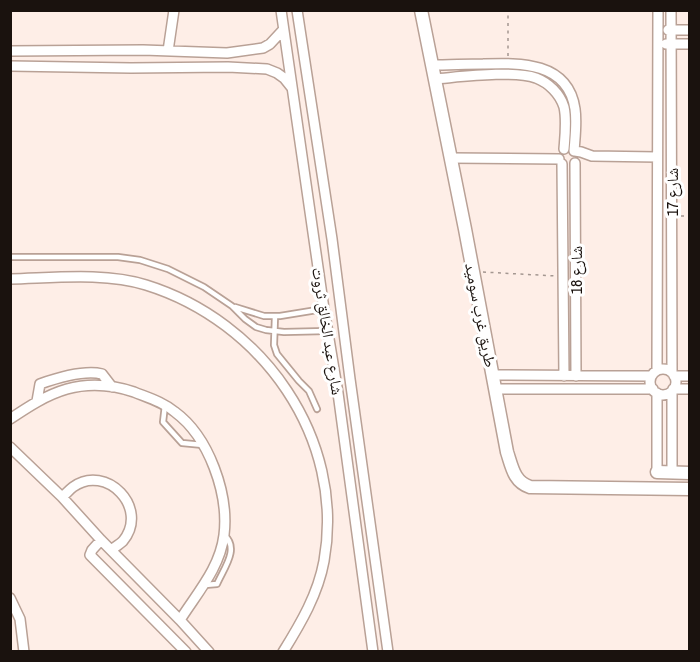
<svg xmlns="http://www.w3.org/2000/svg" width="700" height="662" font-family="'Archivo Narrow','Noto Naskh Arabic',sans-serif">
<rect width="100%" height="100%" fill="#feeee7"/>
<g fill="none" stroke-linecap="round" stroke-linejoin="round">
<defs>
<path id="lane" d="M10,257H118L140,260L168,269L204,287L232,306L245,319L256,327L266,330L284,332L327,331
M235,307L264,316H280L323,309
M275,316L274,345L277,354L299,381L309,391L317,409
M165,405L163,422L182,443L203,445
M205,585L217,584C224,568 240,548 224,535"/>
<path id="street" d="M281,10L324,309L338,393L373,652
M297,10L332,239L350,379L388,652
M671,10L672,373
M668,30H690
M666,44H690
M10,51L143,50L227,53L263,48L270,44L283,30
M168,51L174,10
M432,65C449,65 466,64 483,64C519,63 568,61 575,109C577,123 575,137 574,151
M10,66L131,68L228,67L267,69L277,73L284,78L292,88
M434,79C460,77 513,70 536,78C549,83 560,94 564,107C567,120 565,136 564,149
M575,151L581,152L592,156L657,157
M451,158L559,159
M575,163L576,376
M562,164L564,376
M10,279C53,278 105,272 146,285C262,321 346,438 324,561C318,594 301,623 283,652
M650 382a13 13 0 1 1 26 0a13 13 0 1 1-26 0Z
M657,370L658,10
M493,375L651,376
M674,376H690
M495,389H653
M673,389H690
M672,391V473
M657,393V472
M37,401L40,384C57,378 85,370 102,374L112,387
M10,419C28,407 46,395 67,389C89,383 113,385 134,392C149,398 163,402 175,412C209,437 229,494 224,535C220,568 197,593 180,620
M10,447L62,497L101,540L180,620L209,652
M62,497C66,494 69,490 73,487C106,463 150,508 123,541C120,544 115,547 111,550
M101,540L92,550L90,555L186,652
M10,598L20,619L24,652"/>
<path id="secondary" d="M421,10L465,229L507,452C512,467 514,482 530,487L690,489
M657,472L690,473"/>
</defs>
<use href="#lane" stroke="#b9a196" stroke-width="8"/>
<use href="#street" stroke="#b9a196" stroke-width="12"/>
<use href="#secondary" stroke="#b9a196" stroke-width="15"/>
<path stroke="#a49791" stroke-width="1.5" stroke-dasharray="3 4.5" stroke-linecap="butt" d="M508,56V10
M681,216H690
M483,272L556,276"/>
<use href="#lane" stroke="#fff" stroke-width="4.5"/>
<use href="#street" stroke="#fff" stroke-width="9"/>
<use href="#secondary" stroke="#fff" stroke-width="12"/>
</g>
<g text-anchor="middle" dominant-baseline="central" stroke-width="6" stroke-linejoin="round" paint-order="stroke">
<g font-size="16" fill="#1a120e" stroke="#fff">
<text transform="translate(672 192) rotate(-90)">شارع 17</text>
<text transform="translate(576 270) rotate(-90)">شارع 18</text>
<text transform="translate(481 315) rotate(79)">طريق غرب سوميد</text>
<text transform="translate(328 331) rotate(81)">شارع عبد الخالق ثروت</text>
</g>
</g>
<rect width="700" height="662" fill="none" stroke="#1a120e" stroke-width="24"/>
</svg>
